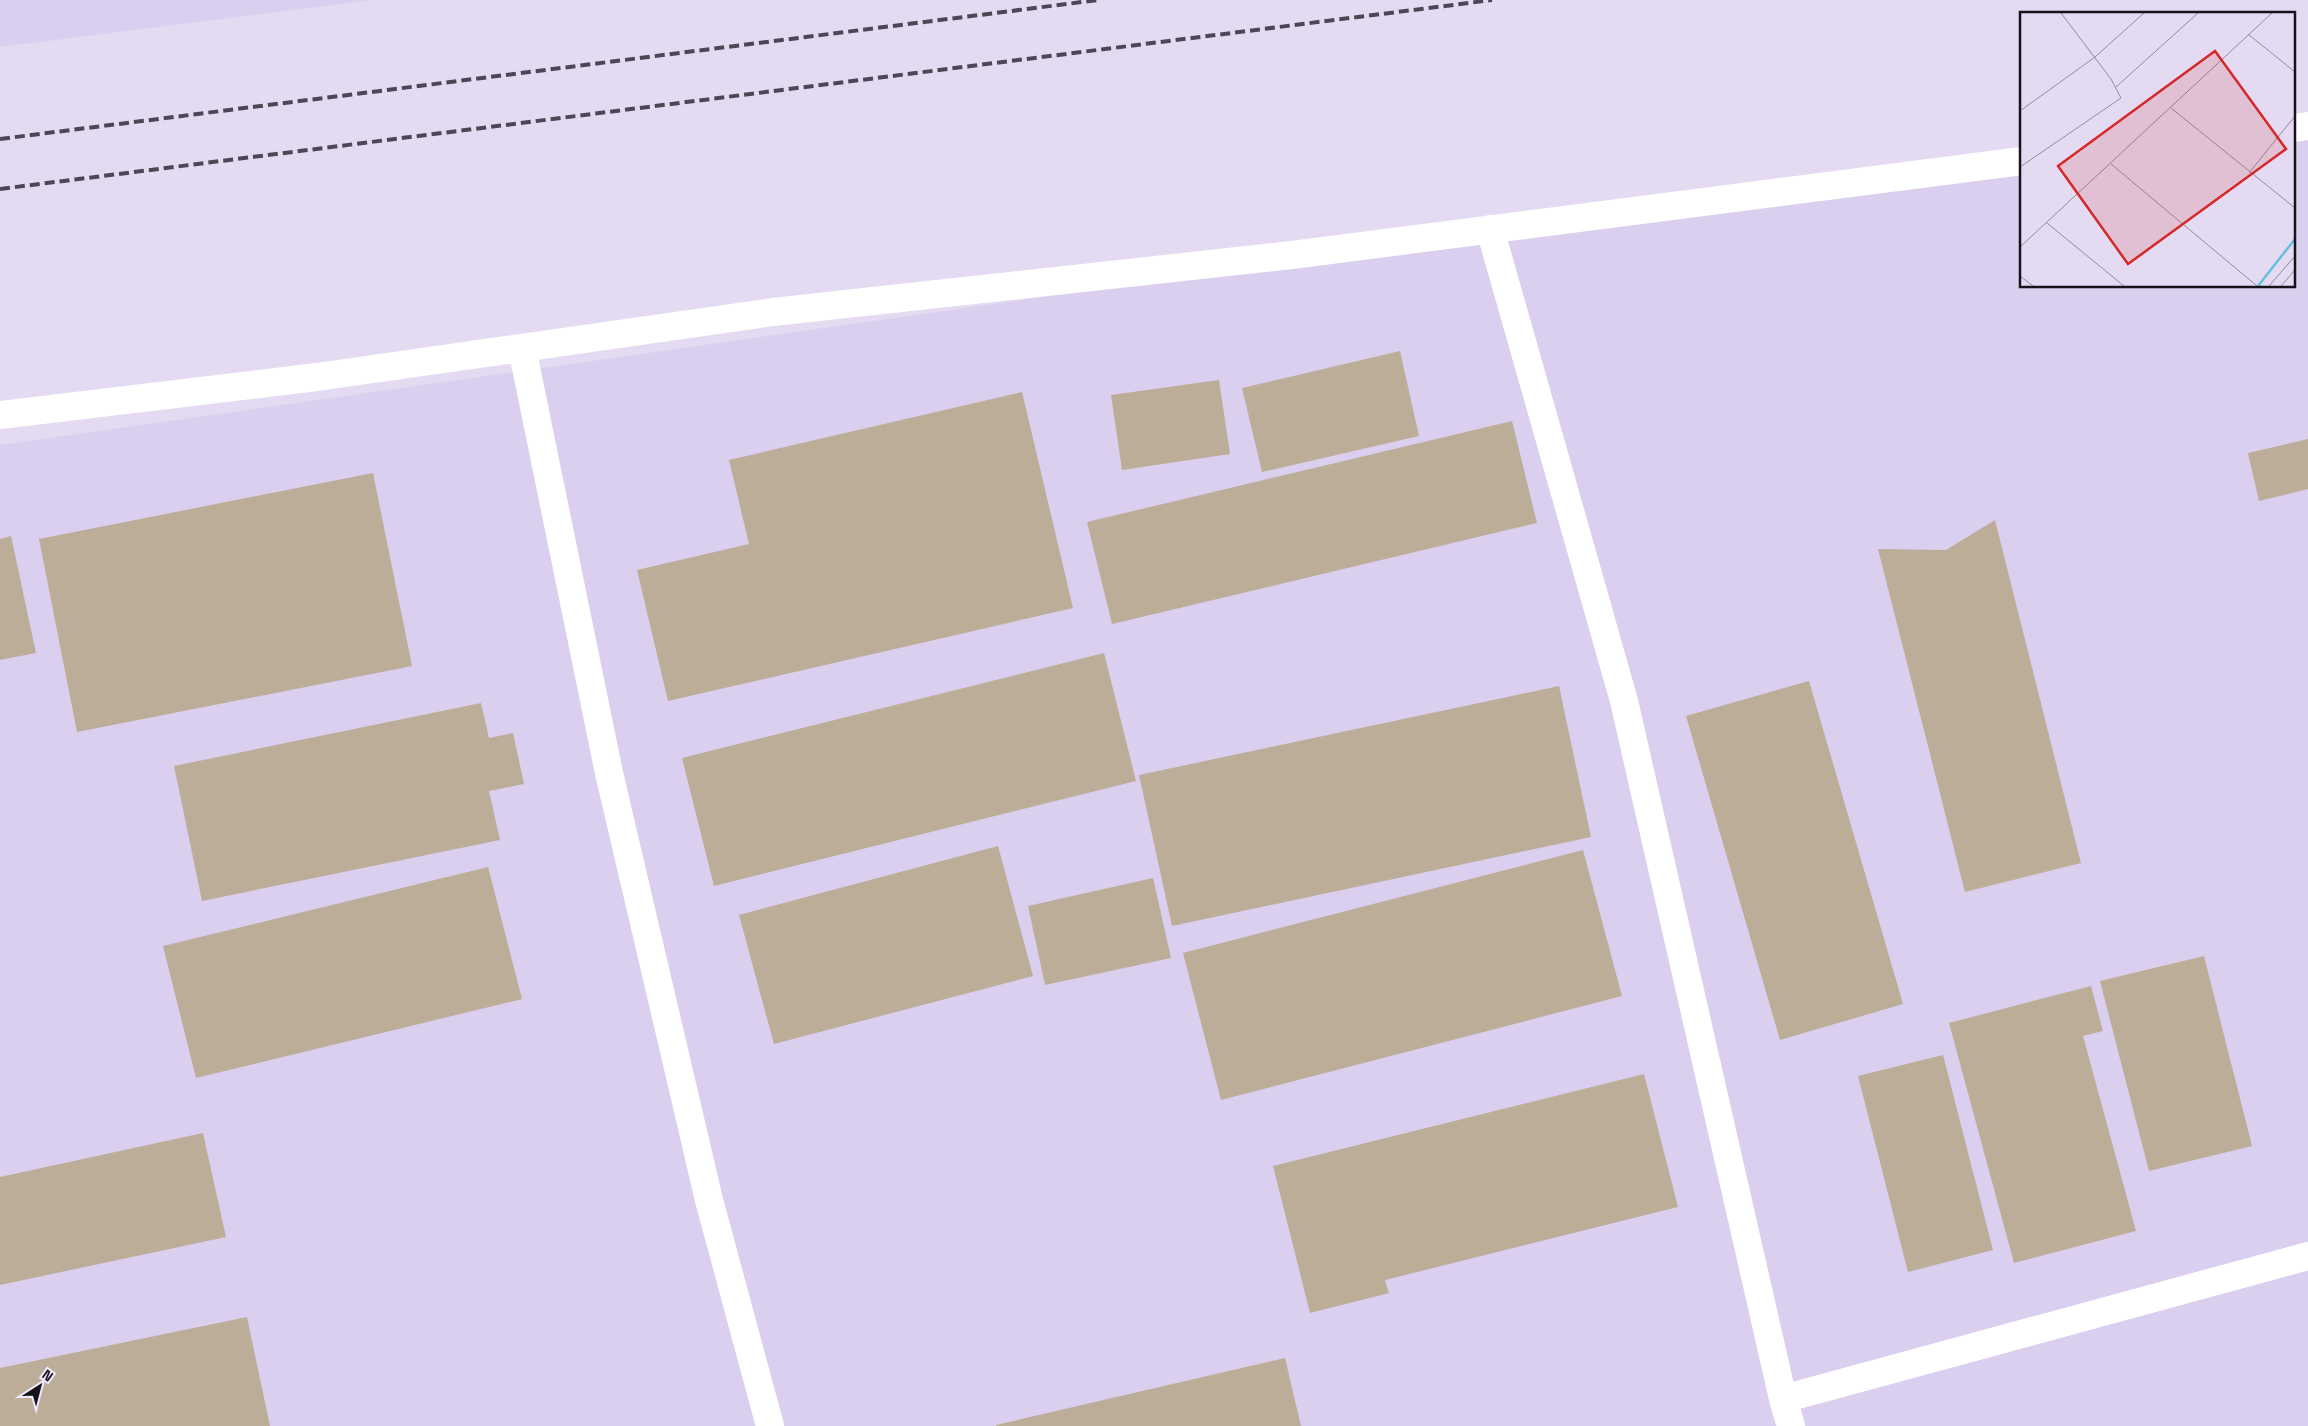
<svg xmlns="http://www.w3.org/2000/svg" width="2308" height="1426" font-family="'Space Grotesk',sans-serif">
<rect width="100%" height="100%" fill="#e4dbf3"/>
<path fill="#dacfee" d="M0,0H374L0,47Z
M2308,118V1426H0V445L2022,158V286H2294V120Z"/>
<path fill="#bcad98" d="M1400,351L1419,436L1262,472L1242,388Z
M1219,380L1230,454L1122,470L1111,395Z
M1022,392L1073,608L668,701L637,570L749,544L729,460Z
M1512,421L1537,523L1112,624L1087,522Z
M2308,439V489L2259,501L2248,453Z
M373,473L412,666L77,732L39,539Z
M1995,520L2081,863L1965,892L1878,549L1946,550Z
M11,536L36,653L0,660V539Z
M1104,653L1136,781L714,886L682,758Z
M1809,681L1903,1004L1780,1040L1686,716Z
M1559,686L1591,837L1172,926L1139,775Z
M481,703L489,738L513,733L524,784L489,791L500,840L202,901L174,766Z
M998,846L1033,976L774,1044L739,915Z
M1583,850L1622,996L1221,1100L1183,953Z
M488,867L522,999L196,1078L163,946Z
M1153,878L1171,958L1045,985L1028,906Z
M2204,956L2252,1146L2149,1171L2100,981Z
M2091,986L2103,1031L2083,1036L2136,1231L2014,1263L1949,1023Z
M1943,1055L1993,1250L1908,1272L1858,1076Z
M1644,1074L1678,1207L1385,1280L1389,1293L1310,1313L1273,1166Z
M203,1133L226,1237L0,1285V1177Z
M247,1317L270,1426H0V1368Z
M1285,1358L1301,1426H996V1425Z"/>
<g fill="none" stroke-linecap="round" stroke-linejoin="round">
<path stroke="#fff" stroke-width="28" d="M2294,128L2308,126
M1490,229L1624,701L1783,1399L1791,1426
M522,348L609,773L709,1200L770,1426
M0,415L317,377L773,312L1292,255L2022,161
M1783,1399L2308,1256"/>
<path stroke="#4c4754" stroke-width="4" stroke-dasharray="10 5" stroke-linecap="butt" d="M0,139L1098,0
M0,189L1492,0"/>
</g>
<g transform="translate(2020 12)">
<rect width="275" height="275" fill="#e4dbf3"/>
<path fill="none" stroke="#68c0dc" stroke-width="2.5" d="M238,274L275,227"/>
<path fill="none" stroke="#928b9d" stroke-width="1" d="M228,22L275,60M96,75L178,1M151,96L275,196M0,99L75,45L124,1M91,152L237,274M0,155L101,86L91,67L41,1M229,161L275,104M27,211L104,274M0,235L252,1M0,264L13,274M249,274L275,244M261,274L275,258"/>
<path fill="#d62828" fill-opacity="0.15" stroke="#d62828" stroke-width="2.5" d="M195,39L266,137L108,252L38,154Z"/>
<rect width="275" height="275" fill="none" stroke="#16131b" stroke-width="2.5"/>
</g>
<g transform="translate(40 1386) rotate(36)" stroke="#f0e9fd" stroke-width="4" paint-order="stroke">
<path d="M0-4L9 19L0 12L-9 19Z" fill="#16131b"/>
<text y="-8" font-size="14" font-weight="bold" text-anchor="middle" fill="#16131b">N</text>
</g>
</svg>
